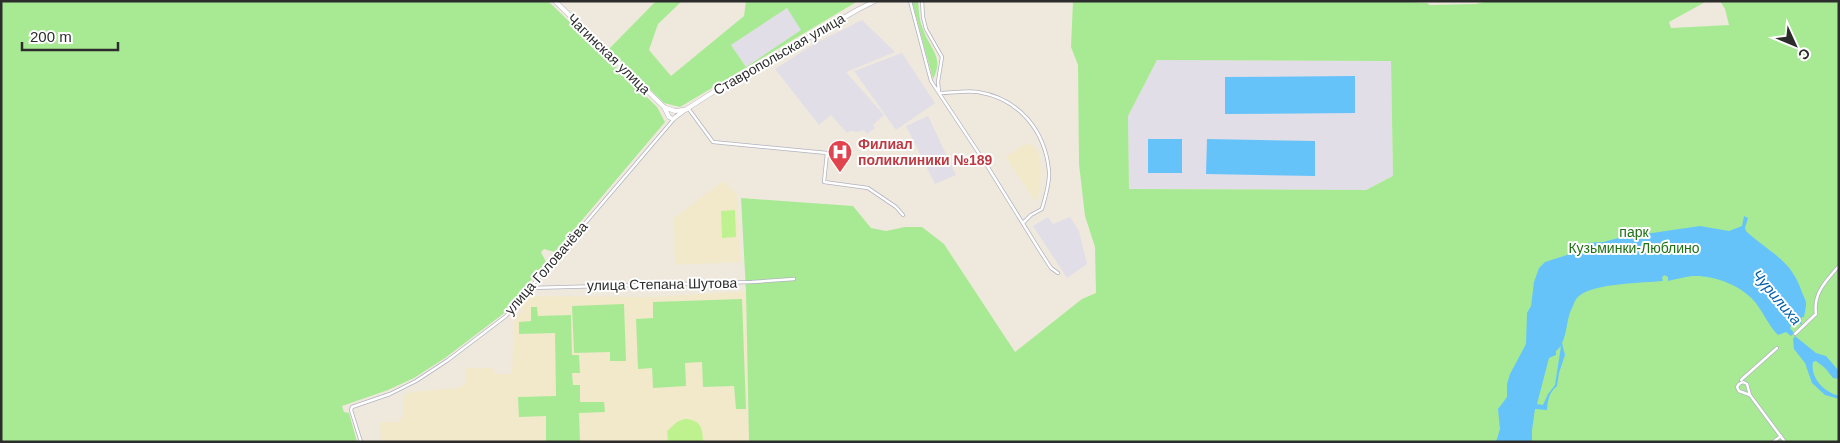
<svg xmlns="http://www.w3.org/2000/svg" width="1840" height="443" font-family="Helvetica,sans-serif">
<rect width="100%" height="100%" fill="#efe9dd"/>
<path fill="#e1dee7" d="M787,8L802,30L746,67L731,45Z
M862,20L895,52L846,72L884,115L873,125L875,128L867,134L864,130L858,132L850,131L847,133L831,115L819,125L775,69L816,43Z
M902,53L935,103L896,130L854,71Z
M1157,60L1391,61L1393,176L1366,190L1129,189L1128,116Z
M928,116L956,175L935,184L906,126Z
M1048,217L1053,224L1070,217L1079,231L1087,264L1067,278L1033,226Z"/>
<path fill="#f2e9cb" d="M1027,144L1032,145L1038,151L1041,167L1040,190L1036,202L1006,157L1023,145Z
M723,181L737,194L741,262L675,265L674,218Z
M746,291L749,442H381L380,422H397L403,417L404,396L410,392L458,388L466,384L465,368H494L495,374H512L514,313H523L521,304L531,296L654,297Z"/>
<path fill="#a8ea94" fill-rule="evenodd" d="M1,1H548L657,107L665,122L555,252L544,249L541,252L546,262L503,314L445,358L414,378L388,390L342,406L344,412L349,413L357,442H1Z
M656,1H682L658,24L649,50L671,76L744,16L746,1H858L680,107L664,103L609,49ZM787,8L801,30L746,67L731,45Z
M912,1H918C919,11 919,20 923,29C929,48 945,57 933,79Z
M1073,1H1391L1427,3L1430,5L1476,4L1488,1H1707L1669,22L1671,28L1729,25L1725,9L1720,1H1839V442H749L746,291L741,198L853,206L871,228L886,231L905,227H922L944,244L1015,352L1082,299L1096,293L1095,247L1085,216L1079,164L1078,65L1071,47ZM1157,60L1391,61L1393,176L1366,190L1129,189L1128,116Z
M742,299L746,409H736L734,386L703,387L702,362L685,363L686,386L653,388L652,368L638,369L636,319L653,318V302Z
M624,304L626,361H610V352L574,353L572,306Z
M531,307H537L538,316L571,315L572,355H579L580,373H572L573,385H580V402H604L605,412L579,413L580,442H546V416L519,417L518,397L556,396L555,333L519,334V322L531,321Z"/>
<path fill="#bef28f" d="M735,210L736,237L722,238L721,211Z
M684,419C700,419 703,428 703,442H668L667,431L677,422Z"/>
<path fill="#66c3fa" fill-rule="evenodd" d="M1355,76V113L1225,114V77Z
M1148,139H1182V173H1148Z
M1207,139L1315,141V176L1206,174Z
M1744,216L1748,218L1745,228L1746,231C1767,251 1789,258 1800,287C1806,304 1808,298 1804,317H1802L1801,321L1802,325L1796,322L1792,324L1790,328L1794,333L1791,336L1786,332L1778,335C1768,325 1764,313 1755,302C1741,285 1714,275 1692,276C1684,277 1676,279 1668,281V277L1664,275L1662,278L1663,281C1643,283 1594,283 1579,296C1576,298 1574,303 1573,306C1566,318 1568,331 1562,343L1565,355L1559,373L1557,386C1549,393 1548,399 1547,410L1535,409L1532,430V442H1496L1500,429L1498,409L1507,397V384L1510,374L1526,344L1527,313L1531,306L1534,282L1539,268L1545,262L1570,254L1585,243L1603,242L1630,235L1635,238L1638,235L1700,226L1729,231L1742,226ZM1561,346L1555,385L1548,394L1543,405L1537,404L1549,358L1556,355V351Z
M1795,336L1816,353L1826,356L1839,371V379L1833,378L1825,368L1816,361L1813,362C1810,378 1824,392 1839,396V399L1825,395L1812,383L1805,363L1794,349L1793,339Z"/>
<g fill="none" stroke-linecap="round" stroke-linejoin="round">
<defs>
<path id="street" d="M910,1L931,81L986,164L1040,251L1051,268L1058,273
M922,1L923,17L926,29L942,57L938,82L939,92
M940,93C952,93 966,90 978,92C1020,99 1045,131 1049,171C1050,184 1045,197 1042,209L1031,215L1023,223
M688,108L713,142L827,153L824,182L868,188L896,207L903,215
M530,288L752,282L794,279
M1795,334L1816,314C1813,293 1826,281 1839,266
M1741,380L1777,348
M1750,395L1739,391L1737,387L1739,384L1743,382L1747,384L1750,395L1785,442
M361,442L351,410L352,407L390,394L416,381L448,360L506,316L674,119
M1773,442L1781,436"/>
<path id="secondary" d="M555,1L664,107L669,117L673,119L685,110L715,91L859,9L875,1
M666,108L675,111L683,110"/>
</defs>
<use href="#street" stroke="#b1b2c1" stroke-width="4"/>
<use href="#secondary" stroke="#b1b2c1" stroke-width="5"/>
<use href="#street" stroke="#fff" stroke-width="2.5"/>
<use href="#secondary" stroke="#fff" stroke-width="4"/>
</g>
<defs>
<symbol id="hospital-pin" viewBox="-11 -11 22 30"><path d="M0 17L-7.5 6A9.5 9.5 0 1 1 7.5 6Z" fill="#e0444e" stroke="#fff"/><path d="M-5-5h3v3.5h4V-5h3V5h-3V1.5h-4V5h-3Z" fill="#fff"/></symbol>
</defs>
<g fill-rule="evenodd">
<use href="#hospital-pin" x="826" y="138" width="28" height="38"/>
</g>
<g text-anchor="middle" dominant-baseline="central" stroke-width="4" stroke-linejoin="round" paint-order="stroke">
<g font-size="14" fill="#2c2c2c" stroke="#fff">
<text transform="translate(609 54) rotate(44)">Чагинская улица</text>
<text transform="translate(779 54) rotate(-30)">Ставропольская улица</text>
<text transform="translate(546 268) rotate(-49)">улица Головачёва</text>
<text transform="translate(662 284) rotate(-1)">улица Степана Шутова</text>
</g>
<g font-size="14" font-weight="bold" fill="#be3a42" stroke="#fff" text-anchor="start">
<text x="858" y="144">Филиал<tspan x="858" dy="16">поликлиники №189</tspan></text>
</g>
<g font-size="14" fill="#1d7113" stroke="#fff">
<text x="1634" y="232">парк<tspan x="1634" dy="16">Кузьминки-Люблино</tspan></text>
</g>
<g font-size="15" font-style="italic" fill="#005eab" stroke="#fff">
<text transform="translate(1777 297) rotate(50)">Чурилиха</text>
</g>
</g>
<rect width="1840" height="443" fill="none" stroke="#2c2c2c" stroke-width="5"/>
<g transform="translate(1795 45) rotate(134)" stroke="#ffffff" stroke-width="4" paint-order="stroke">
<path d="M0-4L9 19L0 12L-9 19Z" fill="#2c2c2c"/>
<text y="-8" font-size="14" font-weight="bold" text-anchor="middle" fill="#2c2c2c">С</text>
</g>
<path d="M22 42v8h96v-8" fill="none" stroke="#2c2c2c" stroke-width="2.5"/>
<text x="30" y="42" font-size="15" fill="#2c2c2c" stroke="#ffffff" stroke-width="4" paint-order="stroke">200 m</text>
</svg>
